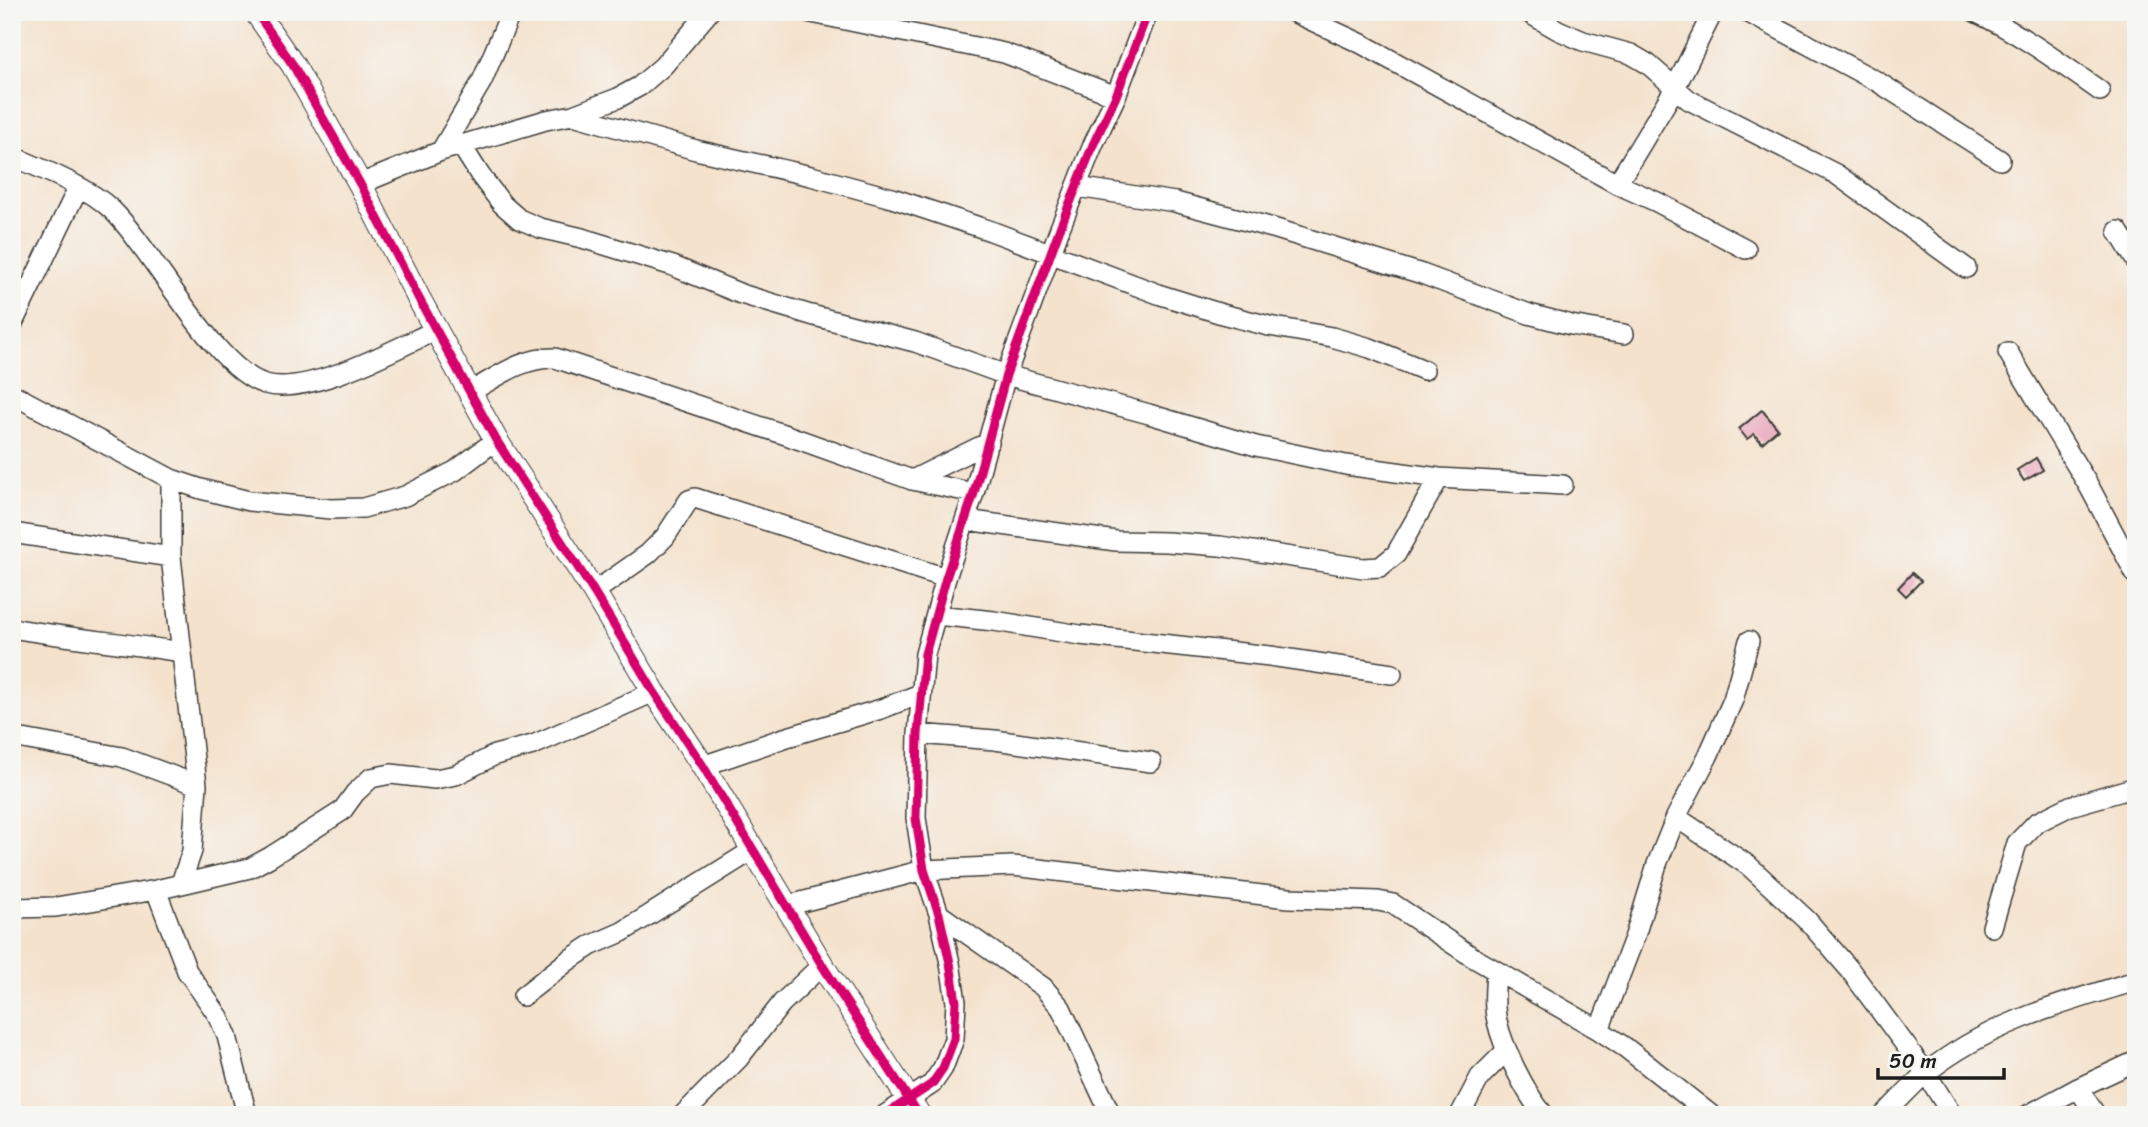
<svg xmlns="http://www.w3.org/2000/svg" width="2148" height="1127" font-family="Sriracha,sans-serif">
<rect width="100%" height="100%" fill="#f6f6f2"/>
<filter id="ink" filterUnits="userSpaceOnUse"><feTurbulence type="fractalNoise" baseFrequency=".0143" numOctaves="2"/><feDisplacementMap in="SourceGraphic" scale="14" xChannelSelector="R" yChannelSelector="G"/><feConvolveMatrix kernelMatrix="1 2 1 2 8 2 1 2 1" color-interpolation-filters="sRGB"/></filter>
<filter id="wash" filterUnits="userSpaceOnUse"><feTurbulence type="fractalNoise" baseFrequency=".00686" numOctaves="4" result="noise"/><feDisplacementMap in="SourceGraphic" scale="28" xChannelSelector="R" yChannelSelector="G"/><feGaussianBlur stdDeviation="1.57" result="paint"/><feColorMatrix in="noise" values="0 0 0 0 0 0 0 0 0 0 0 0 0 0 0 0 0 1.4 0 .05"/><feComposite in="paint" operator="in"/></filter>
<g filter="url(#wash)">
<rect width="100%" height="100%" fill="#f4e2cd"/>
<g id="blocks">
<path fill="#e9a4bc" d="M1762,410L1778,429L1762,443L1754,434L1747,439L1739,429Z
M2036,458L2043,470L2024,481L2017,470Z
M1912,573L1921,581L1906,596L1898,588Z"/>
</g>
</g>
<g filter="url(#ink)">
<use href="#blocks" fill-opacity="0" stroke="#3c3a37" stroke-width="2"/>
<g fill="none" stroke-linecap="round" stroke-linejoin="round">
<defs>
<path id="minor" d="M807,12L1004,53L1116,96
M1293,12L1362,44L1617,184L1657,202L1746,249
M1527,12L1558,30L1583,41L1631,54L1648,64L1689,100L1836,174L1966,268
M1747,12L1878,82L2000,160
M1975,12C2020,33 2060,63 2100,91
M573,115L696,150L811,176L892,198L991,231L1161,295L1222,314L1269,326L1332,337L1370,348L1424,370
M461,145L480,175L502,204L519,219L540,228L582,238L673,266L741,294L811,315L915,342L1006,375L1149,414L1256,446L1346,465L1439,478L1563,485
M441,151L482,81L511,12
M12,156C42,169 88,187 111,209C152,248 214,370 265,384C310,396 395,349 436,330
M360,184L441,151L546,120L573,115L618,98L640,86L663,66L709,12
M1617,184L1675,88L1713,12
M1077,187L1175,202L1273,228L1422,274L1529,314L1571,325L1624,334
M2118,231L2136,261
M12,325L78,188
M2008,352L2090,488L2136,575
M470,392C497,377 523,357 555,358L789,436L912,480L974,493
M12,394L171,479L201,489L249,501L331,509L363,508L405,496L455,471L496,440
M171,479V557L197,785L192,851L181,883
M912,480L989,442
M966,520L1116,541L1167,542L1220,546L1363,568L1380,567L1396,554L1439,478
M12,533L171,557
M594,592L648,554L665,537L689,500L695,498L946,578
M936,615L994,621L1080,635L1270,656L1392,674
M12,628C68,638 125,643 181,652
M918,734L995,740L1151,762
M12,737L122,757L197,785
M703,766L784,738L881,709L920,694
M1676,817L1749,866L1807,920L1850,970L1926,1073L1952,1115
M156,890L187,971L219,1017L227,1036L247,1115
M786,906L924,870L1013,866L1289,898L1378,901L1393,904L1474,958L1599,1030L1626,1048L1711,1115
M12,908L56,907L156,890L250,868L270,857L342,811L355,793L371,778L391,774L435,779L456,775L495,755L533,745L654,692
M939,914L1043,987L1061,1008L1111,1115
M1992,927L2017,843L2036,823L2070,806L2136,787
M1496,972C1495,988 1493,1005 1497,1021C1503,1048 1526,1094 1544,1115
M523,996L569,960L590,946L622,932L753,850
M1599,1030L1635,936L1657,864L1676,817L1708,756L1733,700L1749,641
M2078,1088L2096,1115
M683,1115L739,1058L782,1003L822,965
M885,1115L932,1084L943,1068L954,1039L956,1002L950,963L939,914L924,870L916,818L918,734L925,654L946,578L974,493L1006,375L1060,228L1093,145L1116,96L1148,12
M1460,1115L1480,1077L1507,1050
M1884,1115C1898,1101 1911,1086 1926,1073C1986,1024 2062,1003 2136,981
M2028,1115L2078,1088L2136,1061"/>
<path id="tertiary" d="M256,12L293,65L360,184L418,297L496,440L594,592L654,692L703,766L822,965L919,1115"/>
</defs>
<use href="#minor" stroke="#3c3a37" stroke-width="22"/>
<use href="#tertiary" stroke="#3c3a37" stroke-width="25"/>
<use href="#minor" stroke="#fff" stroke-width="19"/>
<use href="#tertiary" stroke="#fff" stroke-width="23"/>
<defs>
<path id="cycleway" d="M256,12L293,65L360,184L418,297L496,440L594,592L654,692L703,766L822,965L919,1115
M885,1115L932,1084L943,1068L954,1039L956,1002L950,963L939,914L924,870L916,818L918,734L925,654L946,578L974,493L1006,375L1060,228L1093,145L1116,96L1148,12"/>
</defs>
<use href="#cycleway" stroke="#f6f6f2" stroke-width="13"/>
<use href="#cycleway" stroke="#d6006c" stroke-width="9"/>
</g>
</g>
<rect width="2148" height="1127" fill="none" stroke="#f6f6f2" stroke-width="42"/>
<path d="M1878 1068v10h126v-10" fill="none" stroke="#1c1c1c" stroke-width="3.5"/>
<text x="1889" y="1068" font-size="21" fill="#1c1c1c" stroke="#f6f6f2" stroke-width="5" paint-order="stroke">50 m</text>
</svg>
